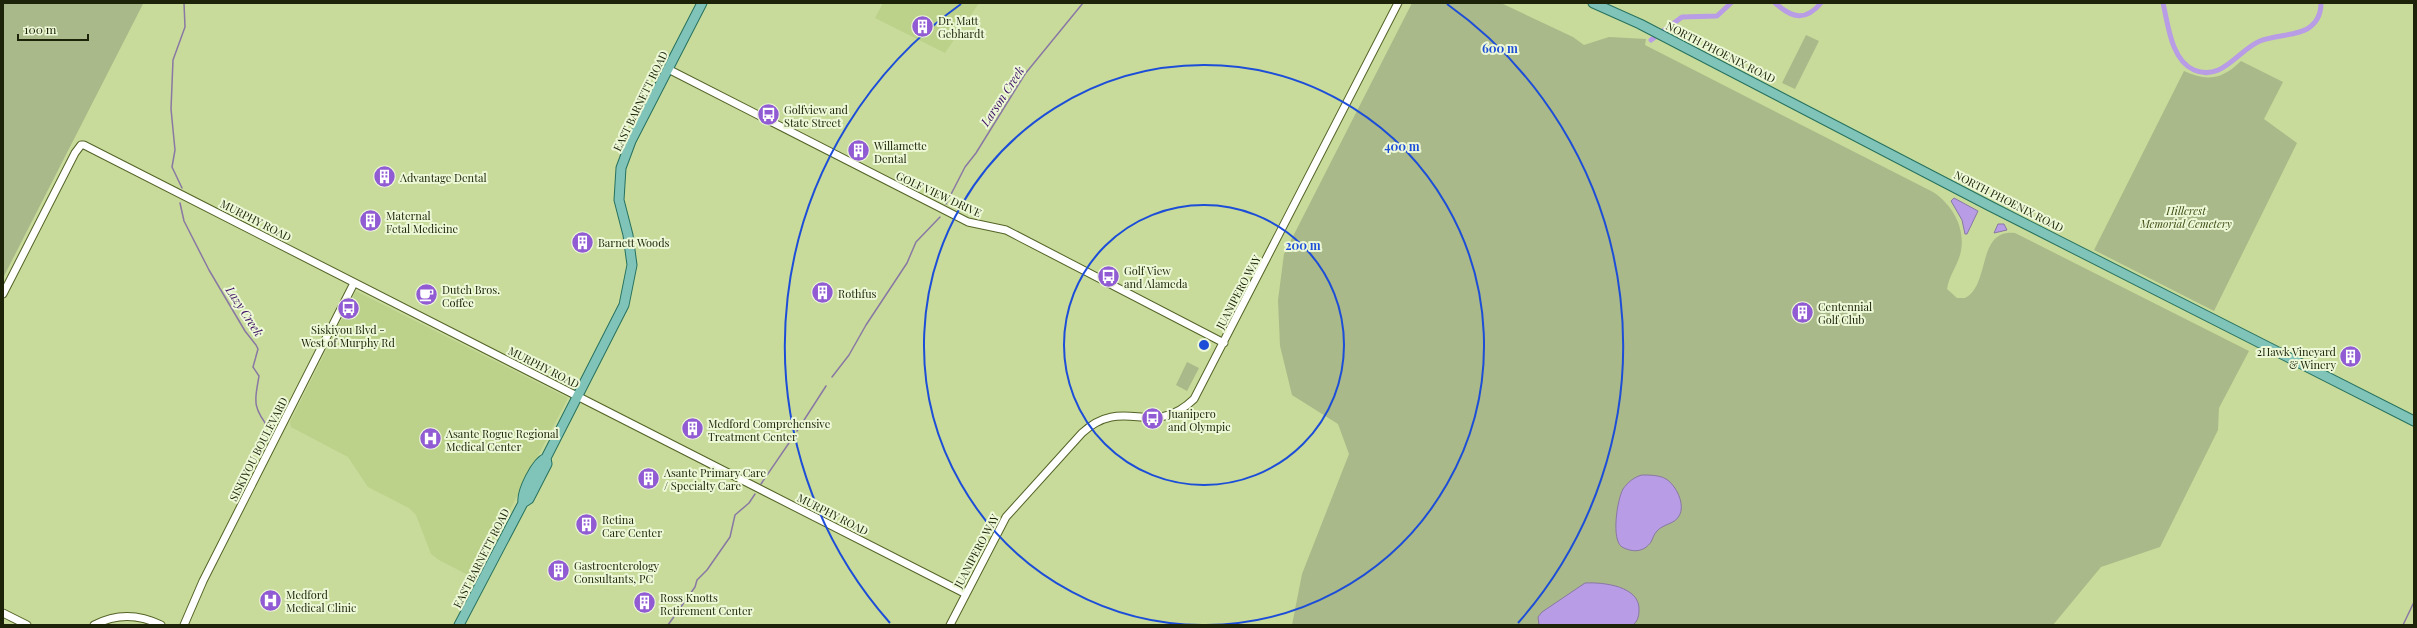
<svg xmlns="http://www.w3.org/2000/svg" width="2417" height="628" font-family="'Playfair Display',serif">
<rect width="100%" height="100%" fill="#c8db9b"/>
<path fill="#bcd189" d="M883,3H979L945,53L875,18Z
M356,291L568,398L476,575L472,577L439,560L431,554L416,515L409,508L368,487L348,457L291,427L290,422Z"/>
<path fill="#aab989" d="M3,3H153L143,4L3,278Z
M1412,3L1503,4L1573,37L1584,45L1609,37L1646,39L1645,45L1933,192C1953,205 1967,230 1960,255C1956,268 1949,276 1947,289L1957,298H1965C1991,285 1976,229 2015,233L2249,351L2219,408L2218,430L2160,547L2101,567L2053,625H1292L1302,574L1349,454L1338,424L1292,395L1280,346L1278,300L1284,254Z
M1806,35L1819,41L1795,89L1782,83Z
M2241,61L2283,82L2264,119L2297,143L2214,311L2094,250L2184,71C2207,82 2223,79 2241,61Z
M1187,362L1199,368L1187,391L1176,385Z"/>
<path fill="#b89ce5" stroke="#8978a3" d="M1954,198L1978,211L1967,234H1965L1962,220L1951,201Z
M1998,224H2004L2007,230L1994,233Z
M1642,475C1649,475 1660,475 1666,479C1676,485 1686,505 1679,516C1675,524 1663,524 1657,531C1654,534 1653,538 1651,542C1644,552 1633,553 1622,547C1611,540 1617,500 1623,489C1628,482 1634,477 1642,475Z
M1585,583C1603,582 1641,586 1639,611C1639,617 1637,622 1633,625H1539L1538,617L1542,612Z"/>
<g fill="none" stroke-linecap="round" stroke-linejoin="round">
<path stroke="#8978a3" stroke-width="1.5" d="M182,188L172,167L175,150L171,109L173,60L185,27L184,3
M180,203L184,221L209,270L245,331L256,345L258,349L253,367L259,376C254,404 253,408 271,431
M946,204L965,167L976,153L1025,74L1083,3
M832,377L849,355L866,325L907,263L916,242L940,217
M797,431L826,386
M761,484L791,440
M668,625L695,587L697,580L707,570L730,537L735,515L749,503L755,494
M2403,625L2414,602"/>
<path stroke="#b89ce5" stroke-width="5" d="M1775,3C1792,18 1805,22 1821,3
M2163,3C2168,24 2171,60 2194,70C2222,82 2238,50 2260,41C2275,35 2294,36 2307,29C2317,23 2321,13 2321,3
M1651,40L1682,17L1717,16L1731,3"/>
<defs>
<path id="minor" d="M668,69L968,222L1006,230L1224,343
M3,294L75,153L81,145H84L966,594
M3,613L27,625
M94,625C117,613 139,614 161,625
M184,625L203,581L354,283
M950,625L1006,517L1082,433C1124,394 1152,440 1194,399L1398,3"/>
<path id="major" d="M1593,3L1640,24L1990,206L2414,421
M523,503C521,492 536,462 546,458
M459,625L523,503L529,499L547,464L546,458L624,305L632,265L628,235L619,200L621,168L631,141L702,3"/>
</defs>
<use href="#minor" stroke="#536326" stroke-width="9"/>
<use href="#major" stroke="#26715e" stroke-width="11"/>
<use href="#minor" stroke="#fff" stroke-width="7"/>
<use href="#major" stroke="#80c3b9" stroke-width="9"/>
</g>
<g fill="none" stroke="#1d4ed8" stroke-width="2">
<circle cx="1204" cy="345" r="140"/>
<path d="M1202 625A280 280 0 1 1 1206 625"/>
<path d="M890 623A419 419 0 0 1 961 4M1447 4A419 419 0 0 1 1518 623"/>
</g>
<defs>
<symbol id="building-disc" viewBox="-11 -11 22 22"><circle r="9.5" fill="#915bd3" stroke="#edf8d7"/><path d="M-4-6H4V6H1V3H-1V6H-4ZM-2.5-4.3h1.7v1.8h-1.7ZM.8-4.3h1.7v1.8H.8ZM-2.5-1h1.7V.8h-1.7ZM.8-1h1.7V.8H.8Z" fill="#fff"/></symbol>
<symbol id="bus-disc" viewBox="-11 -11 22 22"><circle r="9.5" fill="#915bd3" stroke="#edf8d7"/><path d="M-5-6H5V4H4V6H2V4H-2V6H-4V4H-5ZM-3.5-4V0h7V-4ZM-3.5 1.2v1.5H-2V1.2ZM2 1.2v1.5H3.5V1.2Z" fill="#fff"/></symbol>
<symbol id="cafe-disc" viewBox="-11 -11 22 22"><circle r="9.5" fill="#915bd3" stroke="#edf8d7"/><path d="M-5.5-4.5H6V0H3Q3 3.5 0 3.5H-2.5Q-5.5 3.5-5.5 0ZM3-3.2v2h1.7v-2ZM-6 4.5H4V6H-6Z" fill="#fff"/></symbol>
<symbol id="hospital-disc" viewBox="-11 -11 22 22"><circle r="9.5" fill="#915bd3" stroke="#edf8d7"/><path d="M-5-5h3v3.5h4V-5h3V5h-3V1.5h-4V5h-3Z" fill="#fff"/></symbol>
</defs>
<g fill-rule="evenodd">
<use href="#building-disc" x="910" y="14" width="25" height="25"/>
<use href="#bus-disc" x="756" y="102" width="25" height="25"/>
<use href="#building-disc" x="846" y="138" width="25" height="25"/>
<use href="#building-disc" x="372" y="164" width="25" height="25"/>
<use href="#building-disc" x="358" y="208" width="25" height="25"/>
<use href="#building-disc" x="570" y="230" width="25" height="25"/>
<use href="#bus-disc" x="1096" y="264" width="25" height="25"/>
<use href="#building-disc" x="810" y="280" width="25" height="25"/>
<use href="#cafe-disc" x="414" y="282" width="25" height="25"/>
<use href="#bus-disc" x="336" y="296" width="25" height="25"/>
<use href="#building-disc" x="1790" y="300" width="25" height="25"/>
<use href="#building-disc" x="2338" y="344" width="25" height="25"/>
<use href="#bus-disc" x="1140" y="406" width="25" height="25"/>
<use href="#building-disc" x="680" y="416" width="25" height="25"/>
<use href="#hospital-disc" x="418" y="426" width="25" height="25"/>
<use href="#building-disc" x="636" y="466" width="25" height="25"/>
<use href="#building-disc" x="574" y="512" width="25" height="25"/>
<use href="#building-disc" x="546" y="558" width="25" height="25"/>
<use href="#hospital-disc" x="258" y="588" width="25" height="25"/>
<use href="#building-disc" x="632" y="590" width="25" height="25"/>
</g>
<g text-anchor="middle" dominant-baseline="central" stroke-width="4" stroke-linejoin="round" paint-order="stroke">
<g font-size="11" fill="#1c2309" stroke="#edf8d7" text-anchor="start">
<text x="938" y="20">Dr. Matt<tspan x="938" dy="13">Gebhardt</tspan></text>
<text x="784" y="109">Golfview and<tspan x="784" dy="13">State Street</tspan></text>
<text x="874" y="145">Willamette<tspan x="874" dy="13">Dental</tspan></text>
<text x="400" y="177">Advantage Dental</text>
<text x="386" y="215">Maternal<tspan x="386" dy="13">Fetal Medicine</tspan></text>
<text x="598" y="242">Barnett Woods</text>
<text x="1124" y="270">Golf View<tspan x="1124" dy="13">and Alameda</tspan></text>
<text x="442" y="289">Dutch Bros.<tspan x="442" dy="13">Coffee</tspan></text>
<text x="838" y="293">Rothfus</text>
<text x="1818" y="306">Centennial<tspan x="1818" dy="13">Golf Club</tspan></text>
<text x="348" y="329" text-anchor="middle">Siskiyou Blvd -<tspan x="348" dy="13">West of Murphy Rd</tspan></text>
<text x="2336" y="351" text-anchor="end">2Hawk Vineyard<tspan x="2336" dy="13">&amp; Winery</tspan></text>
<text x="1168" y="413">Juanipero<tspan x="1168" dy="13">and Olympic</tspan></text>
<text x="708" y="423">Medford Comprehensive<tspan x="708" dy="13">Treatment Center</tspan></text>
<text x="446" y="433">Asante Rogue Regional<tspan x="446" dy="13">Medical Center</tspan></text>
<text x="664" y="472">Asante Primary Care<tspan x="664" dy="13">/ Specialty Care</tspan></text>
<text x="602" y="519">Retina<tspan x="602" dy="13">Care Center</tspan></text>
<text x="574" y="565">Gastroenterology<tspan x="574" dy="13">Consultants, PC</tspan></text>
<text x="286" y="594">Medford<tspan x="286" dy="13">Medical Clinic</tspan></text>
<text x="660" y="597">Ross Knotts<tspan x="660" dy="13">Retirement Center</tspan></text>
</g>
<g font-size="11" fill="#1c2309" stroke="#edf8d7">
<text transform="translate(1721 52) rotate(27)">NORTH PHOENIX ROAD</text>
<text transform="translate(640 101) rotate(-64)">EAST BARNETT ROAD</text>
<text transform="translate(939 194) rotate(25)">GOLF VIEW DRIVE</text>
<text transform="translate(2009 201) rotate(27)">NORTH PHOENIX ROAD</text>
<text transform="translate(256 220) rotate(27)">MURPHY ROAD</text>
<text transform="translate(1238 292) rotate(-62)">JUANIPERO WAY</text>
<text transform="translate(544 367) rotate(27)">MURPHY ROAD</text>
<text transform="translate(258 449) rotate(-63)">SISKIYOU BOULEVARD</text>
<text transform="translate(833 514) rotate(27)">MURPHY ROAD</text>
<text transform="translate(976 551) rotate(-62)">JUANIPERO WAY</text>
<text transform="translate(481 558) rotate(-63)">EAST BARNETT ROAD</text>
</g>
<g font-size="11" font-style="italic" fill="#404e15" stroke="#edf8d7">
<text x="2186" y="210">Hillcrest<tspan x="2186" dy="13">Memorial Cemetery</tspan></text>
</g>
<g font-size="12" font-style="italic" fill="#3a0d63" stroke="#edf8d7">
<text transform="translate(1002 96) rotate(-57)">Larson Creek</text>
<text transform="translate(245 311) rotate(57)">Lazy Creek</text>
</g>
</g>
<circle cx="1204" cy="345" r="6" fill="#1d4ed8" stroke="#edf8d7" stroke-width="2"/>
<g font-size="12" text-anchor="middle" font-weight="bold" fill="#1d4ed8" stroke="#edf8d7" stroke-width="4" stroke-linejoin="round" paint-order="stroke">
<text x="1500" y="53">600 m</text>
<text x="1402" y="151">400 m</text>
<text x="1303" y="250">200 m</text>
</g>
<rect width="2417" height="628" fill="none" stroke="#1c2309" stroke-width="8"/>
<path d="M18 34v6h70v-6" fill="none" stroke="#1c2309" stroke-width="2"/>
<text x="24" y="34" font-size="12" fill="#1c2309" stroke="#edf8d7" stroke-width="3" paint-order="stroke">100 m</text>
</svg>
